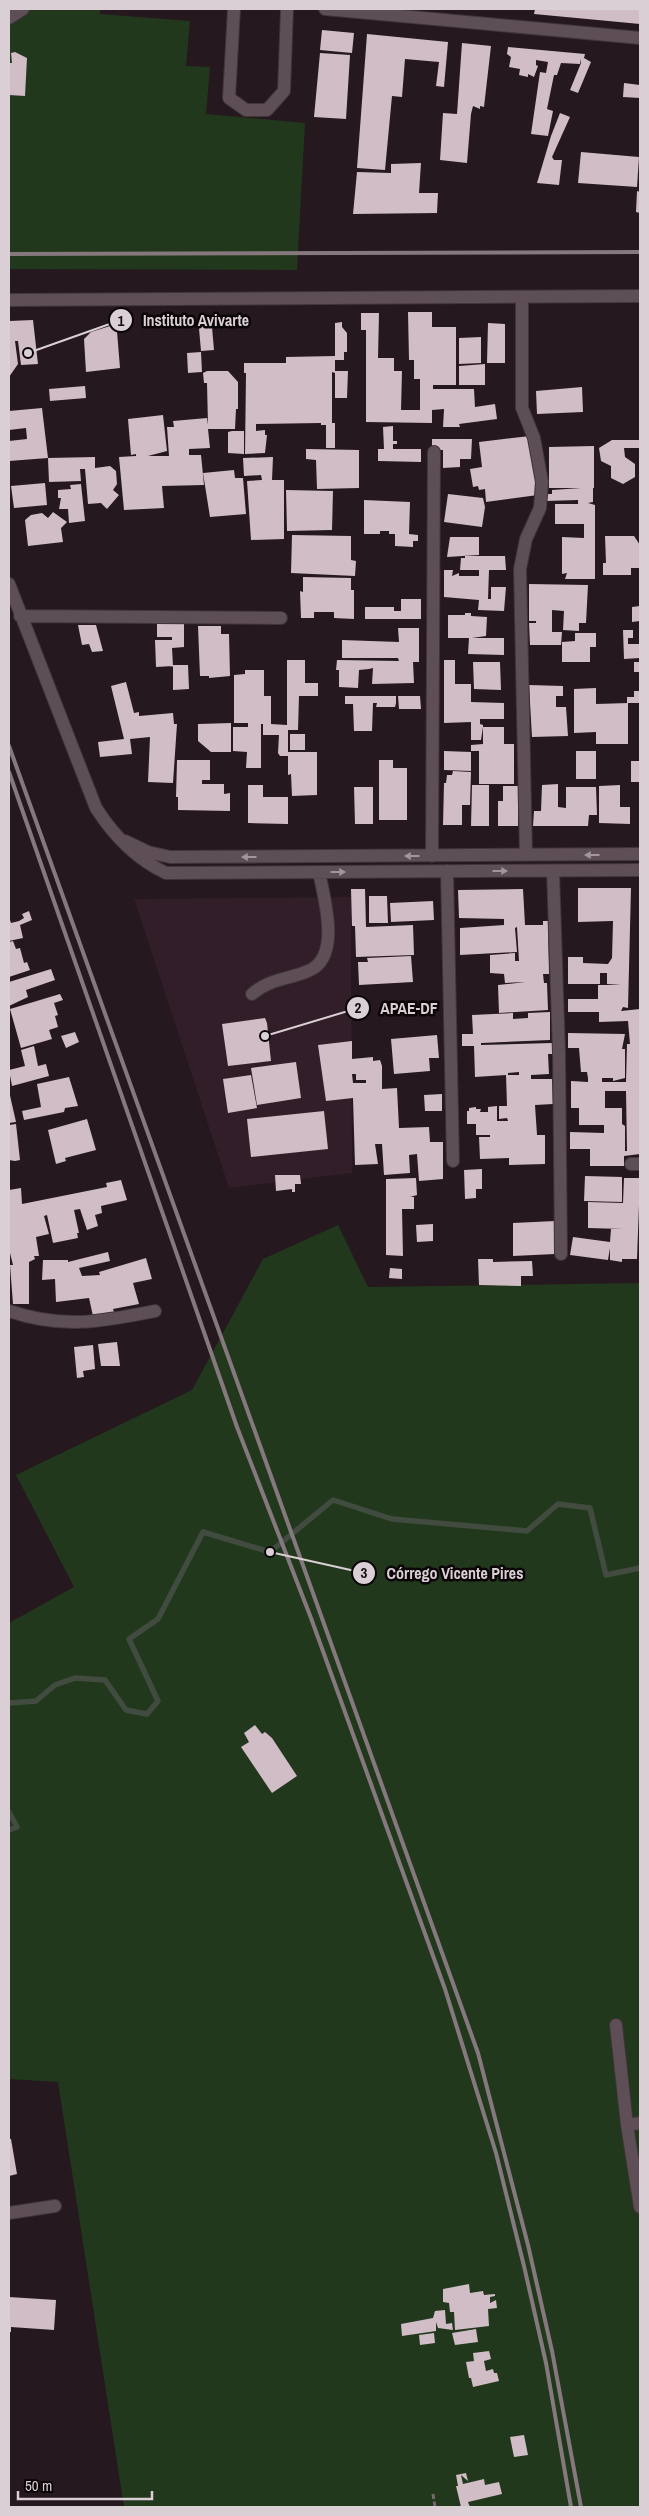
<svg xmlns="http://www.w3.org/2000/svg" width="649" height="2516" font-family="'Archivo Narrow',sans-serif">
<rect width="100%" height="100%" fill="#25181f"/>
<path fill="#311e28" d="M351,897L352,1173L229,1188L134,899Z"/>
<path fill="#22381c" d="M9,9H100V14L190,21L186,66L210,67L206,114L305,123L297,270L9,269Z
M338,1225L368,1287L640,1283V2507H124L58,2082L9,2079V1623L74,1587L16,1475L192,1390L263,1259Z"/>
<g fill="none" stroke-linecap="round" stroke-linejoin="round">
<path stroke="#424b40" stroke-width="5.5" d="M9,1703L36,1701L55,1685L75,1678L105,1680L126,1710L147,1714L158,1701L129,1639L158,1619L203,1532L270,1552L333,1500L392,1519L527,1531L558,1504L590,1508L606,1575L640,1568
M9,1812L17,1827L9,1830"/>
</g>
<path fill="#d0bdc6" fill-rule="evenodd" d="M535,9H640V24L534,14Z
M322,30L354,33L352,53L320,50Z
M367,34L448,42L444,87L436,86L439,62L405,59L402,97L392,96L385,170L357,168Z
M462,43L491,46L484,107L480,106V109L473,106L471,114L467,163L440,160L443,113L457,114Z
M508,47L585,54L584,58L591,62L578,93L570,90L581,63V59L580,64L561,63L557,75H554L547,109L553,111L548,136L531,134L540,72L546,73L548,62L536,60V65L538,66L534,77L528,74V77L519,75L520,69L509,67L511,57L507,54Z
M15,52L27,58L25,96L9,95V63H12L11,53Z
M320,53L350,55L346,119L314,117Z
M624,83L640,85V98L623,97Z
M560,113L570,117L552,157L554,160H562L559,185L537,183L551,136Z
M581,152L639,157L637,187L578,183Z
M421,163L419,193H438L437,213L353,214L357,172L391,173V164Z
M637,191L640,192V213L636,212Z
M408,312H432V327H456V385H433V389H474L475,407L495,404L497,419L459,424L460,427H443L444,409L432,410V423L366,422V330H361V313H379L378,358H394V371H402L401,410H420V379H414V360H409Z
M220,316L221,326L212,327L214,350L201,351L198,317Z
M112,319H116L120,368L86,372L84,339L91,332L110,326Z
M33,320L38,364L21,365L18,341H15L18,364L9,377V321Z
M342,322V327L347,333V352H344V360H335V373L332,372V423H335V448H326V425H321V423L256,424V431L265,430V435H267L265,453L245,454L246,373H244V363H286V357L335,356V323Z
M488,323L505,324V363H487Z
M481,337V363L459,364V338Z
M201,352L202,372L188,373L187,353Z
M485,364V385H459V366Z
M207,371H228L238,382V409H236L235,429H208L210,448L189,449V455H201L204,485L162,486L164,508L124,510L119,457L136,456V454L131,455L128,419L163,415L167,451L148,456H169L167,427H174L173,421L207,418L208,425L207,383H204L203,373Z
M335,371H348L347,398H335Z
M85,386L86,398L50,401L49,389Z
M582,387L583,412L537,414L536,391Z
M42,408L48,458L9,461V441L27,439L26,428L9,430V411Z
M393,426V441H397V444H393V449H421V462L378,461V449H384L383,427Z
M232,431H244V454L228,453V432Z
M530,436L538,495L486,502L485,489L479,490L478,486L473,487L470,469L482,467L479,442Z
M432,439H472L471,459H460V467L443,468V450H432Z
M612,440H640V448H624L625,457L635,464V477L623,484L611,478V466L601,461L599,448Z
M594,446V488H593V502L588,503L595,505V579H565L567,573L562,574V537L584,538V524H555V504H578V500L546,501V494H552V490L581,488H549V447Z
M306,449L359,450V488L317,489L316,460L306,459Z
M95,457V468L110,466L116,471L117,484L113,490L119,495L107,509L101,503L88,504L85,469H80L81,481L49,482L48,458Z
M273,457L272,480H284V539L251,540L247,481L262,480L261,475L244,476L243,458Z
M234,470L235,478H243L246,514L210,517L203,473Z
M45,483L47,505L14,508L11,486Z
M81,484L85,521L69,523L68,509H59L61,498H58V490L71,489L70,485Z
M286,490L333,491L332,530L287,531Z
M448,494L483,498L485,507L482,527L444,522Z
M364,500L410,502L409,534L418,535V541H413V547L395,546V534H389V531H380V534H364Z
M53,512L67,522L61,528L63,542L28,546L25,520L31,515L42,513L48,518Z
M292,535L351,536V560L356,561L355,576L291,573Z
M605,536H634L640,545V568H631V575H603V563H606Z
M450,537H479V555L447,557Z
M465,556H505L506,570H489L488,599H491V587H506L504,611L478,610L479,600L444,597V570H453L452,576L459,573V576H479V570H460L461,558H465Z
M303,577L351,578V590H354V619L334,618V612H314V618H301L300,591L303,592Z
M529,584L588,585L586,623H579V631L563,630L564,611L552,610V632H562L561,645H530L529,623H536V621H529Z
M401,599H421V619H365V607H394V611H401Z
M640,606V621L632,622V607Z
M465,613H471V616L487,617L486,636L472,638H504V655L468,654L469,638H448V615H465Z
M157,624H184V647L172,648L173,666L156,667L155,640H172V637H157Z
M78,625H96L103,651L92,652L89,644L82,645Z
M198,626H221V634H229L230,676L209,678V676H200Z
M398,628H419V662H413L414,683L372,684L373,668L369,669L359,670L358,688L339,687V670H336L337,660L399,661L398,658H342V640L399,642Z
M623,630H633V638H628V644H640V658L624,659Z
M575,633H596V647H590V662H562V642L575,641Z
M287,660H305V683H318V696H299L298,730H288V752H317V795L292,796L291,774L288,775V756H280L278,753L279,735H263V724H261V768H246L247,752L233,751V727H248V723H234V675L245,674V670H264V696H271V724L287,725Z
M444,660H455V684H471V702L504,703V719H480V724L483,725V727H504V744H514V784H479V751H471V745L483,744V727L481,740H471V722L444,723Z
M473,662H500L501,690L474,689Z
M634,662H640V672H634Z
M173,665H188L189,689L173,690Z
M126,682L134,713L139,712V716L173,713L174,724H177L173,783L148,782L150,737L130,739L132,754L100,757L98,742L124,739L111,686Z
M529,685L563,686V696H556V707H566L568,736L532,737Z
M596,688V704L628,703V744H596V732L574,733V689Z
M634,691H640V703H627V697H634Z
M345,696H396V703L395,707H376L377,703H373L372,731H354L353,704H345Z
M398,696H420L421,709H399Z
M231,723V752H211L198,741V724Z
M290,734H305V750H290Z
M444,751L471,752V771L444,770Z
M576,751H596V779H576Z
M177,760H210V780H202V784H224V794L230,793V811L178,810V797H176Z
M379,760H393V768H407V820H379Z
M631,761H640V782H631Z
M453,771L471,772L470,805H462V825H443L444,783H446L447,775H452Z
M558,784V807L566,808V787H596L597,815H589L588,826H533L534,811H541L542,785Z
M248,785H263V797H288V824L248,823Z
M472,785H489V826H471Z
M620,785V807H630V824L599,823V786Z
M503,786H518V826H498V801H503Z
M354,787H373V824H355Z
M578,888H631L628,1008L623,1007L621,1011L640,1009V1154L624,1156V1166H590V1149H570V1132L604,1133V1125H579V1108H571V1081L588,1082V1078L587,1072H581L579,1048H568V1033L625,1034L622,1049H625V1078L613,1081V1078H602V1082H626L627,1044H630L628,1021L599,1022V1012H568V999H598V985H621L607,984V973H600V984H568V957H583V963L608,964L612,958L613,921L578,922ZM605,1091H626L627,1151H625V1126L622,1124V1108H605Z
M351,889H365L366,927L413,925L414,955L356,957L355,926H352Z
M523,889L525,925H543V921H548L549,974H543L544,983H547L548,1010L499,1013L498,985L526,982L505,983L504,974L490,973V955L515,953V961H519L517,927L515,928L517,952L460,955V928L504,925V919L459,918L458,890Z
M369,896H387L388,923H369Z
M433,901L434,920L391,922L390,903Z
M29,911L32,920L20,925L23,938L9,941V917L11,923L19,921L24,918L22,914Z
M13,941L16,949L20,948L24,963L27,962L30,970L9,977V942Z
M411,956L413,982L359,985L358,962H368L367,958Z
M51,969L55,980L26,990L28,997L9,1006V982Z
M60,994L63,1000L54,1003L58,1015L55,1016L58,1027L49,1030L52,1039L21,1048L10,1009Z
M550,1012V1040L481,1043V1045L552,1043V1054H548L549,1074L531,1075V1079H552L553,1104L535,1105L537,1135H545V1164L509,1165V1158L480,1159L479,1137H490V1135H476V1124H467V1111H469V1108L476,1107V1109H481L480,1112H488V1107L497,1106V1121H508L507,1118L499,1119V1106H507L506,1075L475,1077L474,1046H462V1034H473L472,1015L513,1013V1019L528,1018V1013ZM519,1072V1075H508V1073Z
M265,1018L267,1023L271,1061L228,1066L222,1024Z
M75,1032L79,1042L66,1048L61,1036Z
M437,1035L439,1058H429L430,1071L394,1074L391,1039Z
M352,1041V1059L373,1057V1061L380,1060L382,1066V1089L397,1088L399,1128L429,1127L430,1142H443V1179L419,1181L417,1154L409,1155L410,1173L384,1175L382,1144H375L378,1164L355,1165L353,1098L326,1101L318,1045ZM352,1074H356V1080H366V1083H353Z
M34,1046L38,1066L46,1064L49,1076L12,1086L9,1070L25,1066L21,1050Z
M296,1062L301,1098L257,1105L251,1068Z
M251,1075L257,1108L228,1113L223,1079Z
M69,1077L78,1106L65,1108L64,1112L24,1120L22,1111L41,1107L37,1084Z
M9,1091L16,1122L9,1123Z
M442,1094V1111H425L424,1095Z
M324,1111L328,1149L251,1157L247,1119Z
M87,1119L96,1150L65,1158L66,1161L56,1164L48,1130Z
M16,1124L20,1160L15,1161L9,1160V1125Z
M482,1169V1189H476V1198L465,1199L464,1170Z
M275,1175H300L301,1184H295V1192H292V1189L276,1191Z
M585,1176L622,1177V1202L584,1201Z
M416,1178L417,1195L410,1197H414V1209H402L403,1256L386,1255V1179Z
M624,1178H640L637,1259H622V1262L610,1260V1248L608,1260L570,1255L573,1237L610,1242L611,1229H623L588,1228V1202L623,1203Z
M121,1180L127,1200L101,1206L102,1213L95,1215L98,1226L87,1230L80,1209L74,1210L79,1233H77L78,1238L53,1243L47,1215L44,1216L49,1234L36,1237L39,1256H34L35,1259L29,1262V1304H13L10,1265H13L9,1249V1190L21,1188L22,1204L107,1187L106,1183Z
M555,1221V1254L513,1256V1223Z
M433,1224V1241L417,1242L416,1225Z
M108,1252L110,1261L79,1268L82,1276L100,1275L99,1272L146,1258L152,1279L133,1283L139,1304L113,1309L114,1312L93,1316L89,1298L56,1302L55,1279L42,1280L43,1260H68V1262Z
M478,1259H493V1262L532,1261L533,1276H521V1286L479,1285Z
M390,1268L402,1269V1279L389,1278Z
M117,1342L120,1366H101L98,1344Z
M93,1345L95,1369L83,1371L84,1377L77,1378L74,1347Z
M255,1725L262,1734L265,1732L272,1738L297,1776L272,1793L241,1747L249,1742L244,1733Z
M9,2139H11L17,2174L9,2176Z
M469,2284L470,2293L483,2291L484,2295L495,2294V2296L490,2297V2303L496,2300L497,2308L488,2309L489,2326L455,2330L454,2312H450L449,2303L443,2302V2289Z
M9,2297L56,2300L54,2330L11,2327V2332H9Z
M445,2310L446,2324L452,2323L453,2330L438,2328L436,2322V2331L402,2336L401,2324L433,2318L435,2311Z
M476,2329L478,2342L455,2345L452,2333Z
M434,2333L435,2343L420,2345L419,2335Z
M489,2351L491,2359L484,2361L486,2371L493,2369L494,2373H497L499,2381L473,2387L471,2378H469L466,2362L474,2361L473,2353Z
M524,2435L528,2455L514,2457L510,2437Z
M466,2473L468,2481L461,2475L463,2484L484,2479L485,2485L499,2482L502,2494L468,2502L470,2507H461L456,2486H458L456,2475Z"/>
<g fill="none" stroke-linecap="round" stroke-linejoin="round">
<defs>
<path id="minor" d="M234,9L229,98L246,110H267L284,91L287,9
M325,9L640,38
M9,18L23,9
M522,298V408L534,438L542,482L540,508L526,539L520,569L526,855
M9,300L640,296
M9,584L96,808C114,836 136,859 166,873L640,870
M20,616L281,618
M125,841L148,852L170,857L640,854
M432,856L434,452
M447,871L453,1161
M553,871L559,1053L561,1254
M252,994C271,978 287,980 308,971C342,958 324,898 319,872
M631,1164H640
M9,1311C63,1329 100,1322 155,1311
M616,2025L627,2125L640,2207
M627,2125L640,2123
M9,2213L55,2206"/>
</defs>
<use href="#minor" stroke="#3f353a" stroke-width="14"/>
<path stroke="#74696f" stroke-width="3" stroke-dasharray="5 2.5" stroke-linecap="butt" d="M433,2494L435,2507"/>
<use href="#minor" stroke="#5e4e56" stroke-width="12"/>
<path stroke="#85797f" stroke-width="4" d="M9,254L640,252
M9,746L478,2053L528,2245L552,2351L581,2507
M9,772L237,1427L311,1618L445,1989L496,2153L524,2266L546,2363L571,2507"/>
</g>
<defs><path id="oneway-solid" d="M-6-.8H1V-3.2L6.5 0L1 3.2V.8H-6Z" transform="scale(1.25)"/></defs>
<g fill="#a2959b">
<use href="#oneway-solid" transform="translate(592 855) rotate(180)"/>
<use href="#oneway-solid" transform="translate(412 856) rotate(180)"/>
<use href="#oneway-solid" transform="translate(249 857) rotate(180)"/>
<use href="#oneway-solid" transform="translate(500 871)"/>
<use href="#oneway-solid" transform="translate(338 872)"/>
</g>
<path fill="none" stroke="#d9cfd4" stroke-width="2" d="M28 353L121 320M265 1036L358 1008M270 1552L364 1573"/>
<g fill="#d9cfd4" stroke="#0a0608" stroke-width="2">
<circle cx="28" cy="353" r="5"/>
<circle cx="265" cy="1036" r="5"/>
<circle cx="270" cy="1552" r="5"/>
<circle cx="121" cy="320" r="12"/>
<circle cx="358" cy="1008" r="12"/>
<circle cx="364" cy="1573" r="12"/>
</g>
<g font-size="15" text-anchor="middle" font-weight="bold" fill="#111">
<text x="121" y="326">1</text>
<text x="358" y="1013">2</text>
<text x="364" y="1578">3</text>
</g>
<g font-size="16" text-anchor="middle" font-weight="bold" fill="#d9cfd4" stroke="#0a0608" stroke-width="5" stroke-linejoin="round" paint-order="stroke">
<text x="196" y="326">Instituto Avivarte</text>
<text x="409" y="1014">APAE-DF</text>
<text x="455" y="1579">Córrego Vicente Pires</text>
</g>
<rect width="649" height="2516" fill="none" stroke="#d9cfd4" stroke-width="20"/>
<path d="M18 2491v8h134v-8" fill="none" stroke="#d9cfd4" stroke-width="2.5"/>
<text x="25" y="2491" font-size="15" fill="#d9cfd4" stroke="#0a0608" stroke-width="4" paint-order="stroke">50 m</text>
</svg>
